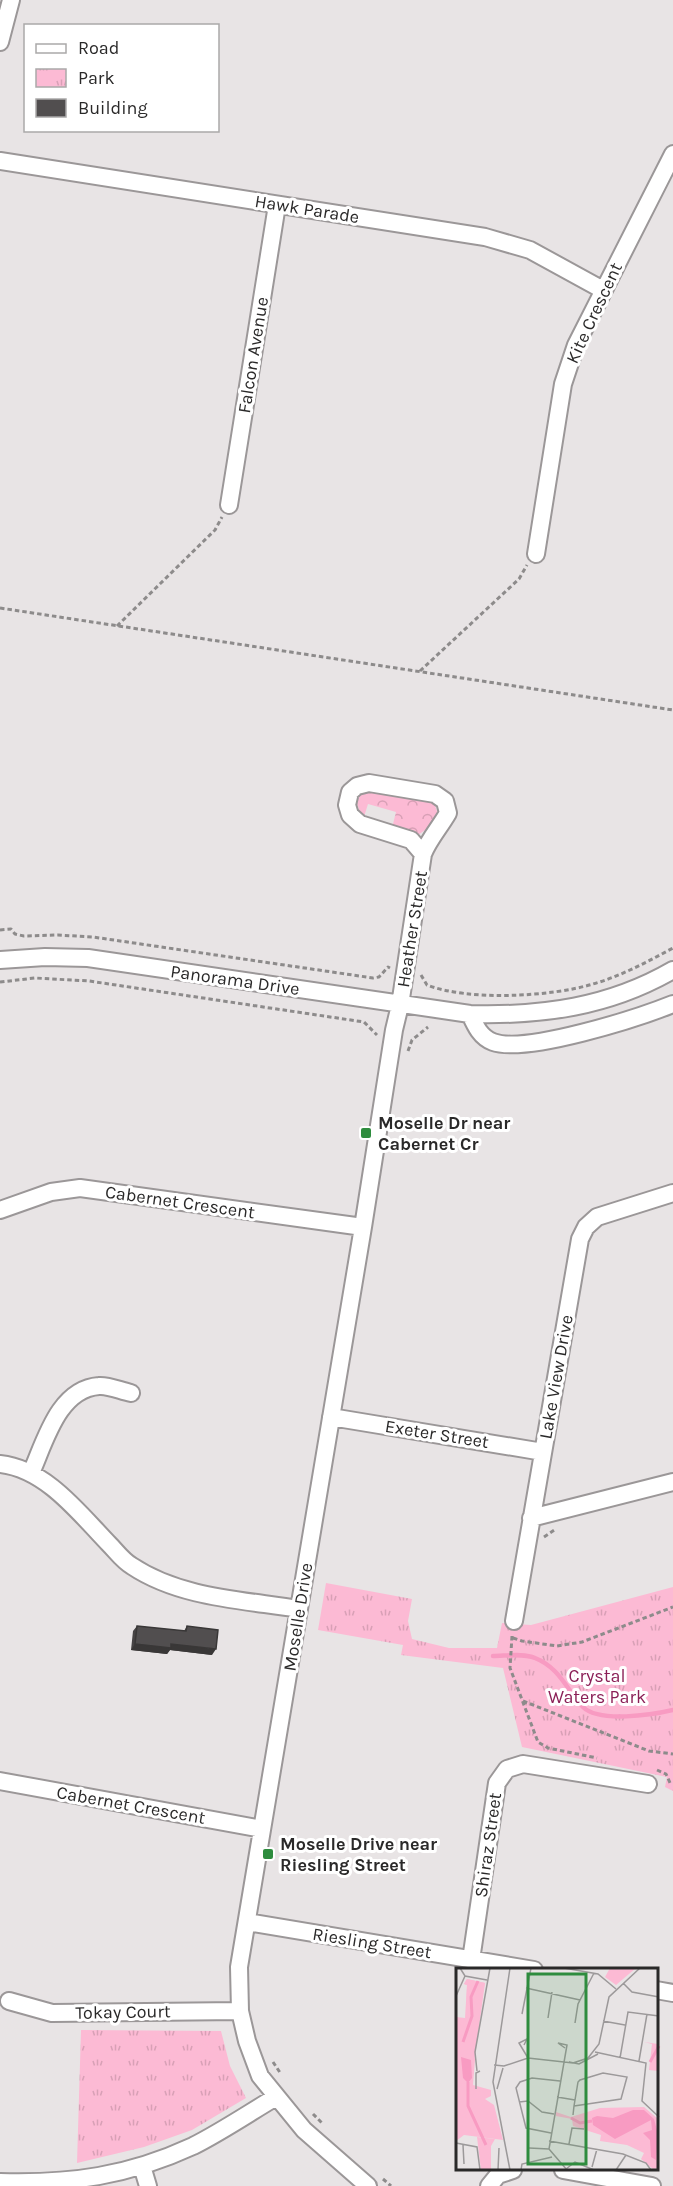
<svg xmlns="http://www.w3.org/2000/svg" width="673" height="2186" font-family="Karla,sans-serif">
<defs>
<pattern id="forest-crowns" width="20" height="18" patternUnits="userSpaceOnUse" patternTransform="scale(1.5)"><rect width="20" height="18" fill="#fcbad4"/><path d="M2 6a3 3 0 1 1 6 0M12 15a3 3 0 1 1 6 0" fill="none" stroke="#d8a0b6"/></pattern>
<pattern id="park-tufts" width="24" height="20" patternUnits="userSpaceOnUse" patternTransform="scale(1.5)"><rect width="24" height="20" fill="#fcbad4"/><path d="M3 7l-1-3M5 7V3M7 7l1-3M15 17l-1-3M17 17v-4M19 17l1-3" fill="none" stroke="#d8a0b6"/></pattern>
</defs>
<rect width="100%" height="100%" fill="#e8e4e5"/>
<path fill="url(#forest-crowns)" d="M373,790L434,803L438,814L428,828L418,835L392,828L396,812L368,804L363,820L357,804L360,793Z"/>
<path fill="url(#park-tufts)" d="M326,1583L412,1599L408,1621L412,1639L449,1648H497L502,1623L531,1625L673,1587V1791L665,1787L667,1777L522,1747L503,1668L401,1655L403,1645L318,1630Z
M81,2030L221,2031L230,2066L246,2098L192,2130L144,2147L77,2163Z"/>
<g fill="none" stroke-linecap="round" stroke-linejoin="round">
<path stroke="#f89bc2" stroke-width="4.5" d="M493,1656C505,1656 524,1653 535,1658C560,1668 566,1689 583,1707C599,1723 652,1715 673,1710"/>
<defs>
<path id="minor" d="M0,42L11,0
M0,161L485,237L530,250L603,290
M229,505L277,205
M536,554L563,384L576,345L673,154
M0,960L45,957L88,958L470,1014C542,1016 609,1007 673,970
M470,1014C475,1025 480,1037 493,1042C526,1054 638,1018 673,1004
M0,1210L51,1192L80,1188L363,1227
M331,1417L543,1452
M0,1464C46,1469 79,1513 109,1544C116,1551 123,1561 132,1566C180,1598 243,1600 299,1609
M31,1473C45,1442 58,1389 99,1386C108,1385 121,1391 131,1393
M531,1518L673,1482
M514,1621L580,1239L586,1227L597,1217L673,1193
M0,1781L262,1829
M247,1922L534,1970
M471,1960L497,1783L507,1769L523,1764L648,1784
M656,1990L673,1993
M9,2001L52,2013L240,2011
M142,2166L148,2186
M563,2170L652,2186
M0,2182C71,2184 128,2176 193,2146C221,2132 249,2113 276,2097
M368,2186L304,2130L260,2076L247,2041L240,2011L239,1967L363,1227L394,1030L400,1005L423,854C429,839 440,827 448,813L445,801L435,794L369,783L357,786L350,792L347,805L350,815L360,824L411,840L423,854
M489,2186L498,2175L513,2170"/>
</defs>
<use href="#minor" stroke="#9b9798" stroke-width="20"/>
<path stroke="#8d8b8b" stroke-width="3" stroke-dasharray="4.5 3" stroke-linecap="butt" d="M0,608L673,710
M117,626L215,530L222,517
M420,671L519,579L527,565
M0,930L11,929L15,934L24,936L58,935L93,937L373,978L379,977L388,967L390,968
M421,975L427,985C468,1001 550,997 593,984C621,976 647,962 673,948
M0,982L35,978L89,981L364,1022L377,1035
M408,1051L412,1040L428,1027
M544,1537L556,1529
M512,1636L510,1668L538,1742L548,1748L597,1758
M513,1638L522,1641L557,1646L582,1642L673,1607
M523,1701L649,1751L673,1754
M657,1770L666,1774L671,1785
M273,2062L281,2074
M313,2114L323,2124
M383,2179L391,2186"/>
<use href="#minor" stroke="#fff" stroke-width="16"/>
</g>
<path fill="#464344" d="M137,1626L184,1631L187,1626L212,1655L170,1650L167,1654L131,1650L133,1631Z"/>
<path fill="#393737" d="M135,1644H171L216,1649L212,1655L170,1650L167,1654L131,1650Z"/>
<path fill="#514e4f" stroke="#393737" stroke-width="1.5" d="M137,1626L186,1631L187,1626L218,1630L216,1649L171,1644V1648L135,1644Z"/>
<g fill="#2e8c3e" stroke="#fff" stroke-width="2">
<rect x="360" y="1127" width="12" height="12" rx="3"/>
<rect x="262" y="1848" width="12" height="12" rx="3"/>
</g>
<g text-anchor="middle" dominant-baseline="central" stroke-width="6" stroke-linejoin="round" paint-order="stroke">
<g font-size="18" fill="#2a2929" stroke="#fff">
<text transform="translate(307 209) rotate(9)">Hawk Parade</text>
<text transform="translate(594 313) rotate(-65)">Kite Crescent</text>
<text transform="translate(253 355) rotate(-81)">Falcon Avenue</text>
<text transform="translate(412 929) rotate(-81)">Heather Street</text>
<text transform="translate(235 980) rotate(8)">Panorama Drive</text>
<text transform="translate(180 1202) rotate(8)">Cabernet Crescent</text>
<text transform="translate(556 1377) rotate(-80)">Lake View Drive</text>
<text transform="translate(437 1434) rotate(9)">Exeter Street</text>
<text transform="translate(298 1617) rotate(-81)">Moselle Drive</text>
<text transform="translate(131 1805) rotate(10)">Cabernet Crescent</text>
<text transform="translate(488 1845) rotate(-82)">Shiraz Street</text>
<text transform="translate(372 1943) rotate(9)">Riesling Street</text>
<text transform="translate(123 2012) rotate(-1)">Tokay Court</text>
</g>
<g font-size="18" font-weight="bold" fill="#2a2929" stroke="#fff" text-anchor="start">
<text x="378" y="1123">Moselle Dr near<tspan x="378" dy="21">Cabernet Cr</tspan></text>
<text x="280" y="1844">Moselle Drive near<tspan x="280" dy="21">Riesling Street</tspan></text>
</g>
<g font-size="18" fill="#8b2057" stroke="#fff">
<text x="597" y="1676">Crystal<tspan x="597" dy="21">Waters Park</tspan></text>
</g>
</g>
<g transform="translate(456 1968)">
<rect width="202" height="202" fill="#e8e4e5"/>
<path d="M11,11L29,15L14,85L19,91L17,117L35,122V128L29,131L38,137L47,172L8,167L0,173V49L9,50L11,17L8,16Z" fill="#fcbad4"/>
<path d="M154,0H180L160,17L149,9ZM11,11L29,15L15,117L0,114V82L5,50H10L11,17L8,16ZM188,74L202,76V103L193,102L196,76ZM188,139L202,151V200L197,201L185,191L188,185L171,177L144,173L145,167L117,158L116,151L100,148V144L115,149L144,140ZM21,169L39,171L35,178V202H25Z" fill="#fcbad4"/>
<path d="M5,89L15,92L16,110L12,115L7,110ZM177,142H188L198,151L202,166L200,192L195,189L194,172L187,165L196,162L195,152L159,171L137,157L136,150L141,148L157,150Z" fill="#f89bc2"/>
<path fill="none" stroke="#f89bc2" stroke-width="3" d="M7,74L16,48L15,29L22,13M194,94L203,78M12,114V138L30,177M115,150L124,155L136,153"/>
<path fill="none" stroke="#9c999a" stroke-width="1.5" d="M4,0L9,8L31,12M54,0L37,114L54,202M108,0L142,6L160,21M167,15L176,24L203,29M70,20L124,32M0,28L9,8M66,46L75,0M92,50L96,24M147,53L169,57M119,55L122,36L138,5M68,77L71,71L63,75L72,90M109,80L102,75L111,77L93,181L111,202M139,84L190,95L186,133L203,149M164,90L172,44L203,48M183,93L191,46M113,94L123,96L142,86M38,97L48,98L72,90L117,95L132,90L143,76L153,29L184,0M21,103L19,84L34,0M20,121V105L24,103M41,121L47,100M101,129L119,132M63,134L72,133L86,144L98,146M117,147L118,138L122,114L124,112L147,105L171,109L165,131L118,138M95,165L70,160L60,120L64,114L76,110L104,113M93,173L167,186L190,195L195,202M0,175L21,179L24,202M113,176L116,160L128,161M7,177L8,196M73,180L93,181M136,199L141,181M110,201L119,194L138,202M42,202L43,180M65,202L66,196L96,189M160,202L170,187"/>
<path fill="#2e8c3e" fill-opacity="0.15" stroke="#2e8c3e" stroke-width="3" d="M72,6H130V196H72Z"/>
<rect width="202" height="202" fill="none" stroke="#2a2929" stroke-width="3"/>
</g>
<rect x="24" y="24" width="195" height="108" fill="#ffffff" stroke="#aaa9a9" stroke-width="1.5"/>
<rect x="36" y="44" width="30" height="9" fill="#ffffff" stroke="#aaa9a9" stroke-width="1.5"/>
<text x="78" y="54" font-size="18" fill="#2a2929">Road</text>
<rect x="36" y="69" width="30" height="18" fill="url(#park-tufts)" stroke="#aaa9a9" stroke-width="1.5"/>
<text x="78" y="84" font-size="18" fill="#2a2929">Park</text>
<rect x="36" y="99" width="30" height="18" fill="#514e4f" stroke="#aaa9a9" stroke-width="1.5"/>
<text x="78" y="114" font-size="18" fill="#2a2929">Building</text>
</svg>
